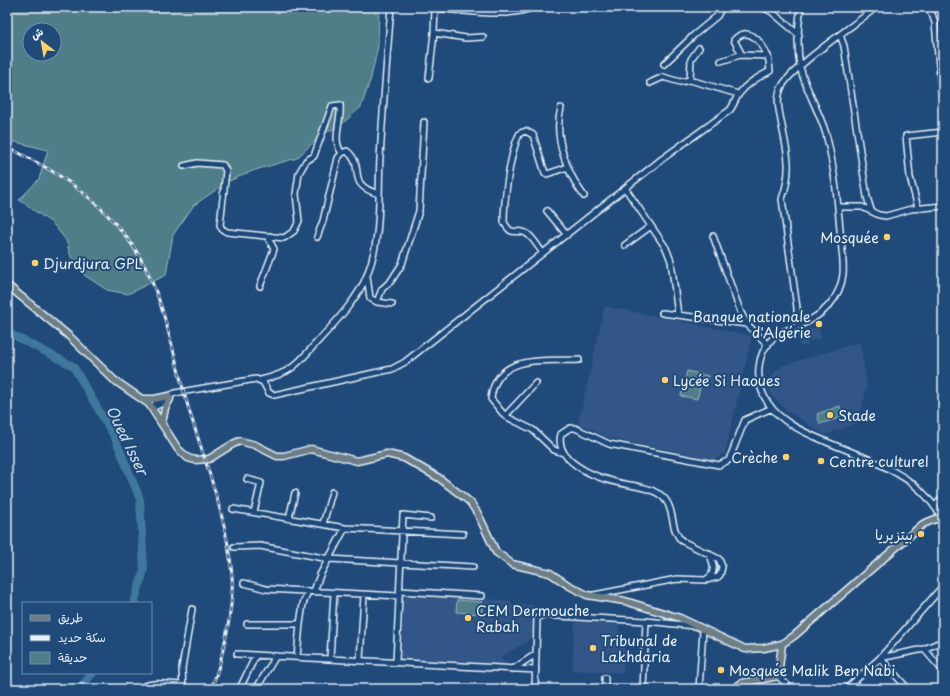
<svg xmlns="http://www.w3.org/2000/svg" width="950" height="696" font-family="'Playpen Sans','Playpen Sans Arabic',sans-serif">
<rect width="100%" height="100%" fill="#1f4a7a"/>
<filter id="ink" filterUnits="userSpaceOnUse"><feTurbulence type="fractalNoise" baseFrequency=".025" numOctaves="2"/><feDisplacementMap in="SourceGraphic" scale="8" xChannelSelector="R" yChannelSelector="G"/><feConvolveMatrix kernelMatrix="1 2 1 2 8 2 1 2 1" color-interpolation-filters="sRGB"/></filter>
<g filter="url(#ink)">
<path fill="#315687" d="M605,306L752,336L725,453L715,460L605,437L592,429L581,426L578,423Z
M819,328L821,339L807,341L808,345L801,347L795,335L805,330Z
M860,342L867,385L859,422L825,435L789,412L772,396L767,386L775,371L784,365Z
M404,594L511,601L512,605H533V631L529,637L530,640L501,657L506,665L401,659Z
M575,622L619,624V632H622V646H625L623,673L572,670Z"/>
<path fill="#507e88" stroke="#9cb8c0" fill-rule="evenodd" d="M7,7H379L378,46L371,78L361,107L342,124L320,136L297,158L255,170L229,181L194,205L173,235L166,275L128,294L107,290L84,275L71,257L66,240L52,223L19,200L39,179L48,150L7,140ZM30,30H54V54H30Z
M687,371L708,376L706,385L701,384L697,399L681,396Z
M840,406L843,417L820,424L817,414Z
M457,600L482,602V614L456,612Z"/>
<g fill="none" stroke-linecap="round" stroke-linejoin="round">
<path stroke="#41789d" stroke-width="8" d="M7,332L73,366L115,438L140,499L144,570L134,603
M79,689L93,673"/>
<defs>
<path id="minor" d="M762,7L772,12L799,35
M801,7C798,25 797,48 800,66C804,87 820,112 826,134C835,168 838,206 841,241C842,252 844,264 843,274C840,300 822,316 798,326C792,329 783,331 777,335C755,351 754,382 768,403C781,423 806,433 827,442C856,454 888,465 913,484C924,492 934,505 941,516
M926,7L932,14L935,23L943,109
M435,8C458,10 514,19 532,7
M434,33L466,38L483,37
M840,35L844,46L867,197L871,210
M699,48L691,59L690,80L738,94
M721,61L740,55L768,56
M664,64L694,35L717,16L722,7
M429,78L434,33L435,7
M650,83L663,77L680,82L690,80
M561,108C553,137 567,173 584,196
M184,166L197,163L223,165L226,171L220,225L222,229L227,232L284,238L294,231L299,221L296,194L299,173L306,161L314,156L332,106L340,105C342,120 331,140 342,153
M625,188L666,248L671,261L678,315
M838,207H862L879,215L886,216L911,209L943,206
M918,208L910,177L906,136L943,132
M547,211L567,235
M713,236L741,313L747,324L768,345
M317,237L323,221L338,158L342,153L347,151C367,168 344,184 379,194
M625,245L651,226
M543,253C538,247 533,237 526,233C516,228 512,238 504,222C504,201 510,150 520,133L526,131L533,135L545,173L547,174L568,167
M367,276L370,298L377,302L382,289L391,281L402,264L419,211L424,122
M260,286L274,249L269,240L270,236
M377,302L392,304
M662,313L747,324
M797,327V308L782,199C793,168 787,152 781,121C779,110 776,99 781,88C791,67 853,26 874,9L879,7
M261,380C294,372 297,364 319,340C335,323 359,297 367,275C382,238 378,197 380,158C383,108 387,57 391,7
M152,408L156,403L175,393L256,379L263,382L269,393L274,395L392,369L405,362L662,159L730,110C734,105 735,99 739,94C747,83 759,77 770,71C769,66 770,60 767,55C761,41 748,25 734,40L742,55
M152,408L169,400
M505,416L536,383
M563,453L554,450L533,430L505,416L491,399C496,352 546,362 579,360
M247,479L261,483L254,512
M935,506L943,497
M233,509L345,528L463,534
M289,518L295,493
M323,524L332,492
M234,547L260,546L329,559L473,567
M707,579C717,573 713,562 709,553
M244,583L266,589L399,596
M314,591L320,575L345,528
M400,591L482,596
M594,595L677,579L706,580L718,577L720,575L722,567L719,559L682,541C668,528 677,505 659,494C645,485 627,486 612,481C592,476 554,460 561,434L570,428H575L609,444L719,465L729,460L745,420L772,408
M247,624H300L303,604L308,591
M924,649L943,671
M237,654L536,670
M297,657L300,624
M330,658L334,593
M360,660L364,595
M396,662L403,515L431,518
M513,669L536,654
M778,676L791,689
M241,686L256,655
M138,689C151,681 166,684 182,685
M183,689L182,668L192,609
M256,689L276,656
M535,689L537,619L541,615L646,621L694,626
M605,689V678
M643,689L646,621
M699,689L703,630
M846,689L880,658L943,586
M908,689L880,658L924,649L943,641"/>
<path id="major" d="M7,285L69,336L114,380L149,404L178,449L188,458L195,460L209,459L233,444L240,441L255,445L277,456H284L311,449L357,461L387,454L404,458L439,478L470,502L478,514L496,552L512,564L550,573L568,585L587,595L625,601L680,618L745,649L764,648L782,644L794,636L923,524L943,516
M142,399H154L169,396
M162,423L165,408L170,399
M733,689L742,683L778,676L782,644"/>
</defs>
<use href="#minor" stroke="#e8f1f8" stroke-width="8"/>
<use href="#major" stroke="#e8f1f8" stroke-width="9"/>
<use href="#minor" stroke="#1f4a7a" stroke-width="5"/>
<use href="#major" stroke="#6d7e84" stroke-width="6"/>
<defs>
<path id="rail" d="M7,147C54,170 91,192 124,234C163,282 170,345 187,403C204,460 227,516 232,575C234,607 223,660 211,689"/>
</defs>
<use href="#rail" stroke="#e8f1f8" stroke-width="3"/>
<use href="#rail" stroke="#1f4a7a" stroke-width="1.5" stroke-dasharray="4.5" stroke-linecap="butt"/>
</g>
</g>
<g fill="#ffd166" stroke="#1f4a7a" stroke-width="1.5">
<circle cx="887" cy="237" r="4"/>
<circle cx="35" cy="263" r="4"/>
<circle cx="819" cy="324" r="4"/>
<circle cx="665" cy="380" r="4"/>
<circle cx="830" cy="415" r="4"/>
<circle cx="786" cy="457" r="4"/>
<circle cx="821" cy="461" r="4"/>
<circle cx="921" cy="534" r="4"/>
<circle cx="468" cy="618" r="4"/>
<circle cx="593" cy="648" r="4"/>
<circle cx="721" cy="670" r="4"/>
</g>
<g text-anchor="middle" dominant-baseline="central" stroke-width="4" stroke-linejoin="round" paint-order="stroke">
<g font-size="14" fill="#e8f1f8" stroke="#1f4a7a" text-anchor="start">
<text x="879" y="237" text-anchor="end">Mosquée</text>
<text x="43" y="263">Djurdjura GPL</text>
<text x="811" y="316" text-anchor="end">Banque nationale<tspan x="811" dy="16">d'Algérie</tspan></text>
<text x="673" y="380">Lycée Si Haoues</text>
<text x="838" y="415">Stade</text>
<text x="778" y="457" text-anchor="end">Crèche</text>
<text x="829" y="461">Centre culturel</text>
<text x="913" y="534" text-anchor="end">بيتزيريا</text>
<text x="476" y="610">CEM Dermouche<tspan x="476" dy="16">Rabah</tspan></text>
<text x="601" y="640">Tribunal de<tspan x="601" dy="16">Lakhdaria</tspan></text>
<text x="729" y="670">Mosquée Malik Ben Nabi</text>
</g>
<g font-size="15" font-style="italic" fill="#cfdfea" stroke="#1f4a7a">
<text transform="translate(128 440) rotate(64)">Oued Isser</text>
</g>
</g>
<rect width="950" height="696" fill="none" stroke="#1f4a7a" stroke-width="24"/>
<rect x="12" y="12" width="926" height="672" fill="none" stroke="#e8f1f8" stroke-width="1.5" filter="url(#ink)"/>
<rect x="22" y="602" width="130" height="72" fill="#1f4a7a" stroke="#6f8dac"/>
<rect x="30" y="615" width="20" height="6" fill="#6d7e84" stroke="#6f8dac"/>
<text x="58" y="622" font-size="12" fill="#e8f1f8">طريق</text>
<rect x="30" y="635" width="20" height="6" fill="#e8f1f8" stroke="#6f8dac"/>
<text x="58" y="642" font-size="12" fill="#e8f1f8">سكة حديد</text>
<rect x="30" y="652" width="20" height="12" fill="#507e88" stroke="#6f8dac"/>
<text x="58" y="662" font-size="12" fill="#e8f1f8">حديقة</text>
<g transform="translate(42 42) rotate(329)"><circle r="19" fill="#1f4a7a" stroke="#6f8dac"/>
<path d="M0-3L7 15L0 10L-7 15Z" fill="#ffd166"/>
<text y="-6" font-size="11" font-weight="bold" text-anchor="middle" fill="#e8f1f8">ش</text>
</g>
</svg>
